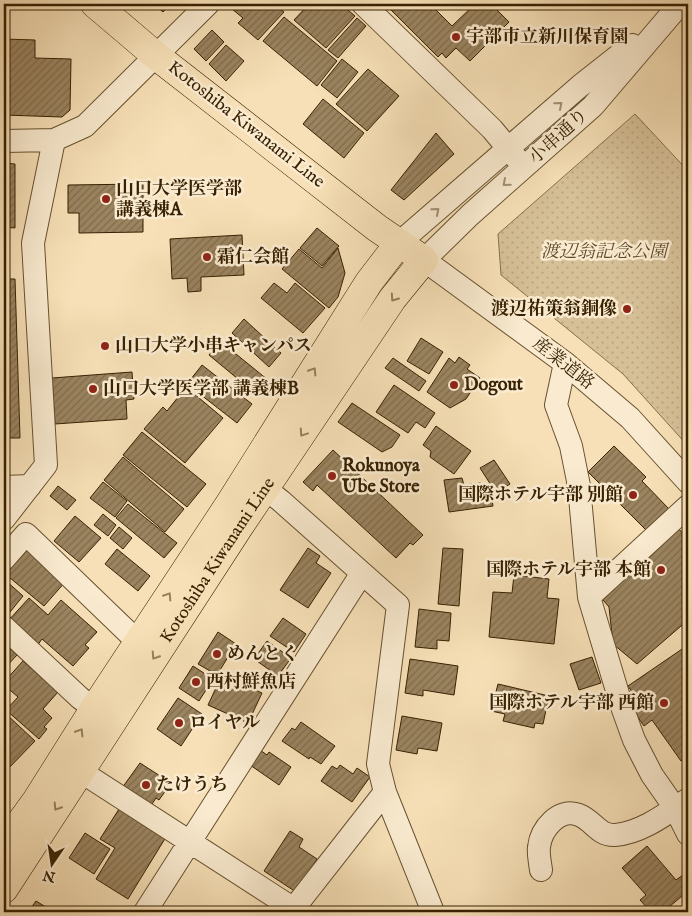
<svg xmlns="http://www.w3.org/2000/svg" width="692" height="916" font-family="'IM FELL English','Noto Serif JP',serif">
<defs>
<pattern id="park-dots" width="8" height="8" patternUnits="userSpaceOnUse" patternTransform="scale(1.25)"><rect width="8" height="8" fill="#d6c098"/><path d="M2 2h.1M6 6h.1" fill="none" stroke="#b8a581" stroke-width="1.8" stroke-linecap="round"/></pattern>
<pattern id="building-hatch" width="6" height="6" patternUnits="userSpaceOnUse" patternTransform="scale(1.25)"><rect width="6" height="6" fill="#9b8460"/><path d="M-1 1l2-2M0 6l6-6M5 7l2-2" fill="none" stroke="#7f6c4d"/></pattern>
</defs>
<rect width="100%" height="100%" fill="#f7e0b7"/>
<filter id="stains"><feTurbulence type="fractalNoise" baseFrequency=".004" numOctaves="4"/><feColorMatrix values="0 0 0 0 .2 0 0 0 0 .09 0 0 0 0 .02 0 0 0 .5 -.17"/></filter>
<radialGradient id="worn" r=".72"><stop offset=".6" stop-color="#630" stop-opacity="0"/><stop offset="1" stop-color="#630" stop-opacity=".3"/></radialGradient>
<path fill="url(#park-dots)" stroke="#86704d" d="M635,114L688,171V446L623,374L501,275L498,234Z"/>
<path fill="url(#building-hatch)" stroke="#372102" d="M154,4H171L163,12Z
M226,4H274L284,12L258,40L238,23L243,18Z
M309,4H341L355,16L326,48L294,20Z
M385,4H430L452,26L475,4H491L509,22L470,61L456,48L446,58L442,53L438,57Z
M284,17L337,61L317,86L263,41Z
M357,18L366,26L338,58L328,50Z
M212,30L224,42L206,61L194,49Z
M4,39L35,40V58L71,59L70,110L62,117L4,115Z
M226,45L244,61L226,81L209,64Z
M342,59L358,72L337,98L321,85Z
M368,69L399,96L367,131L336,104Z
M323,99L364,133L344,158L303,124Z
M436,133L454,154L404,200L391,190Z
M4,163L15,164V228L4,227Z
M143,184V232L79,233V213H68V185Z
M317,228L339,246L322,266L300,248Z
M242,235L244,275L201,277V291L188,292L187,278L172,279L170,239Z
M338,248L345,273L338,297L329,308L282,269L299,249L322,268Z
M4,279H15L20,438H4Z
M274,283L287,293L295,283L325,308L303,333L261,298Z
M244,319L281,353L269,367L232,333Z
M421,338L443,352L429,374L407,361Z
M220,341L268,380L256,394L209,355Z
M459,357L470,365L467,369L480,378L466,399L450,408L427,392L449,358L455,363Z
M393,358L426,381L419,391L385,368Z
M202,365L252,404L237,423L187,384Z
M132,372L134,399L126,400L127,419L55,424L52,378Z
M394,385L435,413L425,428L416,422L408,433L376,412Z
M186,387L223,418L185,463L144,429L163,407L167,411Z
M352,403L400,435L392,447L382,452L338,422Z
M436,426L471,451L454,474L430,457L431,451L423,445Z
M142,432L206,484L187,507L123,455Z
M614,446L646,477L642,481L669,509L647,531L588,472Z
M333,450L423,535L413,545L410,543L396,558L317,485L313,491L303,482Z
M123,457L184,509L165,532L104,480Z
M494,460L510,484L496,493L480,468Z
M462,478L464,485L481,483L482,490L490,488L493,506L449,512L444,480Z
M103,482L127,501L115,517L90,498Z
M58,486L76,500L67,510L50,496Z
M128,504L177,543L164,558L116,518Z
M103,514L116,525L108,536L94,525Z
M75,516L101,538L79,562L54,541Z
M119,527L132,538L123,549L110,538Z
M677,527L688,539V620L637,664L613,644L609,607L603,600Z
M24,546L66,581L44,606L4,573V571Z
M308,548L320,556L316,563L331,573L308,608L280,590Z
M443,548L463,549L459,606L438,604Z
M117,549L150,576L138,591L105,564Z
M514,575L549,579L547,598L559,599L554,644L489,637L493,592L512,593Z
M4,579L23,596L6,617L4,615Z
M29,598L48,615L61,600L97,632L85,645L89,648L73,666L42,639L37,646L8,621Z
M419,609L451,613L449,641L437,640V649L415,647Z
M283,618L306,634L294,652L270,636Z
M218,632L236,644L217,675L198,664Z
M267,641L291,658L278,676L254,659Z
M4,643L17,655L4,669Z
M688,645V756L681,761L652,720L644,726L635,713L643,708L628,686Z
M592,657L601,683L579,690L570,664Z
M410,659L458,666L454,695L423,690V696L405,693Z
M23,661L58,692L43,709L52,718L44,727L47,729L39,739L6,710L18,697L4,685V682Z
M193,666L213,679L199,701L179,688Z
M222,675L262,693L248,723L208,705Z
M498,684L549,696L543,724L535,723L534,728L503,721L505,714L491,711Z
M178,698L202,714L181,746L157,729Z
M4,712L35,741L6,771L4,769Z
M402,716L442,723L437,751L418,748L417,754L396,750Z
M301,722L335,746L321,764L310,757L309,759L282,741L292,728L295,730Z
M260,750L267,755L269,752L291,767L279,785L250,765Z
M140,763L171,783L159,800L156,798L150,807L122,788Z
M340,765L353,774L357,768L370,777L352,802L321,781L332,766L337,769Z
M119,809L166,837L128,899L96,879L115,848L100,839Z
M290,831L303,839L299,847L317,859L296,892L264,871Z
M85,833L110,849L94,874L69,858Z
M647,846L676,880L683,875L688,881V891L663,912H651L640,900L646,895L622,868Z
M36,901L54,912H28Z"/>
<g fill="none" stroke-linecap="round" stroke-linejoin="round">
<defs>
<path id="minor" d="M363,4L492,129L517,159
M683,4L674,11L593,106L470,215L424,260L565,363L630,418L688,482
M4,141L54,140L85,126L208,4
M399,243L580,86L632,45
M565,363L556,405L571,446L579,486L589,597L621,704L634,740L652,775L675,808L688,834
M252,478L281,501L398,605L378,764L385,792L433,912
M4,487L30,486
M4,519L46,465L33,243L54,140
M4,559L26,534L138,642
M589,597L688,506
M4,627L80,698L107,718
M66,762L294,909
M541,870C540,862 538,854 539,847C541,829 559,807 579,815C593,820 598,836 615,835C641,833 666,814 687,800
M145,912L362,573
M291,912L385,792"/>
<g id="major">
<path d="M4,845L36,801L94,709L230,503L369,282L399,243"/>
<path id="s1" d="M4,889L239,527L393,298L424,260L377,228L155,55L95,4"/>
</g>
</defs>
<use href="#minor" stroke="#67512f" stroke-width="24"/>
<use href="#major" stroke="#372102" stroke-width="29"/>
<use href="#minor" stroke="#faebd0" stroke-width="22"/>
<use href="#major" stroke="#f7e0b7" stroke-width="28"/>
</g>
<defs><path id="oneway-chevron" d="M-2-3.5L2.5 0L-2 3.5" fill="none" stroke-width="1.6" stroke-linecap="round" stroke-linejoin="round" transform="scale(1.25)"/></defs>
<g stroke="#a29073">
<use href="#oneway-chevron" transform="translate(559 105) rotate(-41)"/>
<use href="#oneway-chevron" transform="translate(506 183) rotate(139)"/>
<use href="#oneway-chevron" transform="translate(436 211) rotate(-41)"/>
</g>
<g stroke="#97805c">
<use href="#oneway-chevron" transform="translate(394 298) rotate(125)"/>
<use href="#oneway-chevron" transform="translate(313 371) rotate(-58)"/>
<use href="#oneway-chevron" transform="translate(303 433) rotate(124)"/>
<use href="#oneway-chevron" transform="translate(168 596) rotate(-57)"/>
<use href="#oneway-chevron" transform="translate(155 656) rotate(123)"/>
<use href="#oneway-chevron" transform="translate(80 732) rotate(-58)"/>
<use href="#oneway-chevron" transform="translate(57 807) rotate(123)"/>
</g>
<g fill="#8f2418" stroke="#faebd0" stroke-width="2">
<circle cx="456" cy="37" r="5"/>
<circle cx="106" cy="199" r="5"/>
<circle cx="207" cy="257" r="5"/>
<circle cx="627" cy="309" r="5"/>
<circle cx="105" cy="346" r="5"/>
<circle cx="454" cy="385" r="5"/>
<circle cx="93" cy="389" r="5"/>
<circle cx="332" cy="476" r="5"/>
<circle cx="633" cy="495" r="5"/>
<circle cx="661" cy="570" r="5"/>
<circle cx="217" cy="654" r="5"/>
<circle cx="196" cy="682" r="5"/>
<circle cx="664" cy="703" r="5"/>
<circle cx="179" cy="723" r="5"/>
<circle cx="146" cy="785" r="5"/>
</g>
<g text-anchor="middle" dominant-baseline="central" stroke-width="5" stroke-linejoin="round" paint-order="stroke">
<g font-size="18" font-weight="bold" fill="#372102" stroke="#faebd0" text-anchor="start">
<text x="466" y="37">宇部市立新川保育園</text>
<text x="116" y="189">山口大学医学部<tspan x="116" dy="21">講義棟A</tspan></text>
<text x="217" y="257">霜仁会館</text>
<text x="617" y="309" text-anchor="end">渡辺祐策翁銅像</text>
<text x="115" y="346">山口大学小串キャンパス</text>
<text x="464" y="385">Dogout</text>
<text x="103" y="389">山口大学医学部 講義棟B</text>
<text x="342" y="466">Rokunoya<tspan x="342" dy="21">Ube Store</tspan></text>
<text x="623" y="495" text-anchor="end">国際ホテル宇部 別館</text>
<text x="651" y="570" text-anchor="end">国際ホテル宇部 本館</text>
<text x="227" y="654">めんとく</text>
<text x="206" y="682">西村鮮魚店</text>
<text x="654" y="703" text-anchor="end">国際ホテル宇部 西館</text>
<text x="189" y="723">ロイヤル</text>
<text x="156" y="785">たけうち</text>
</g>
<g font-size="18" fill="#372102" stroke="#faebd0">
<text transform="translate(246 125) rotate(38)">Kotoshiba Kiwanami Line</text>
<text transform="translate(559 137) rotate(-42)">小串通り</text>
<text transform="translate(563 364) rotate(38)">産業道路</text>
<text stroke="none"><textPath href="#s1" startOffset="392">Kotoshiba Kiwanami Line</textPath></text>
</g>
<g font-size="18" font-style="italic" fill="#5f4928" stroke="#faebd0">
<text x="604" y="252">渡辺翁記念公園</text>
</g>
</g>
<rect width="692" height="916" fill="none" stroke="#f7e0b7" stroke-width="20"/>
<rect x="5" y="5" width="682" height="906" fill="none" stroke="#372102" stroke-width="2.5"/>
<rect x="10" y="10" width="672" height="896" fill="none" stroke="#372102"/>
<g transform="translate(52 864) rotate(193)" stroke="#faebd0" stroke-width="4" paint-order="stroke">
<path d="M0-4L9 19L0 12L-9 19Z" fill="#372102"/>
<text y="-8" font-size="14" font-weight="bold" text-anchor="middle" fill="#372102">N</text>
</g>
<rect width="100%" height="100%" filter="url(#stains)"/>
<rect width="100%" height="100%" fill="url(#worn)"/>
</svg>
